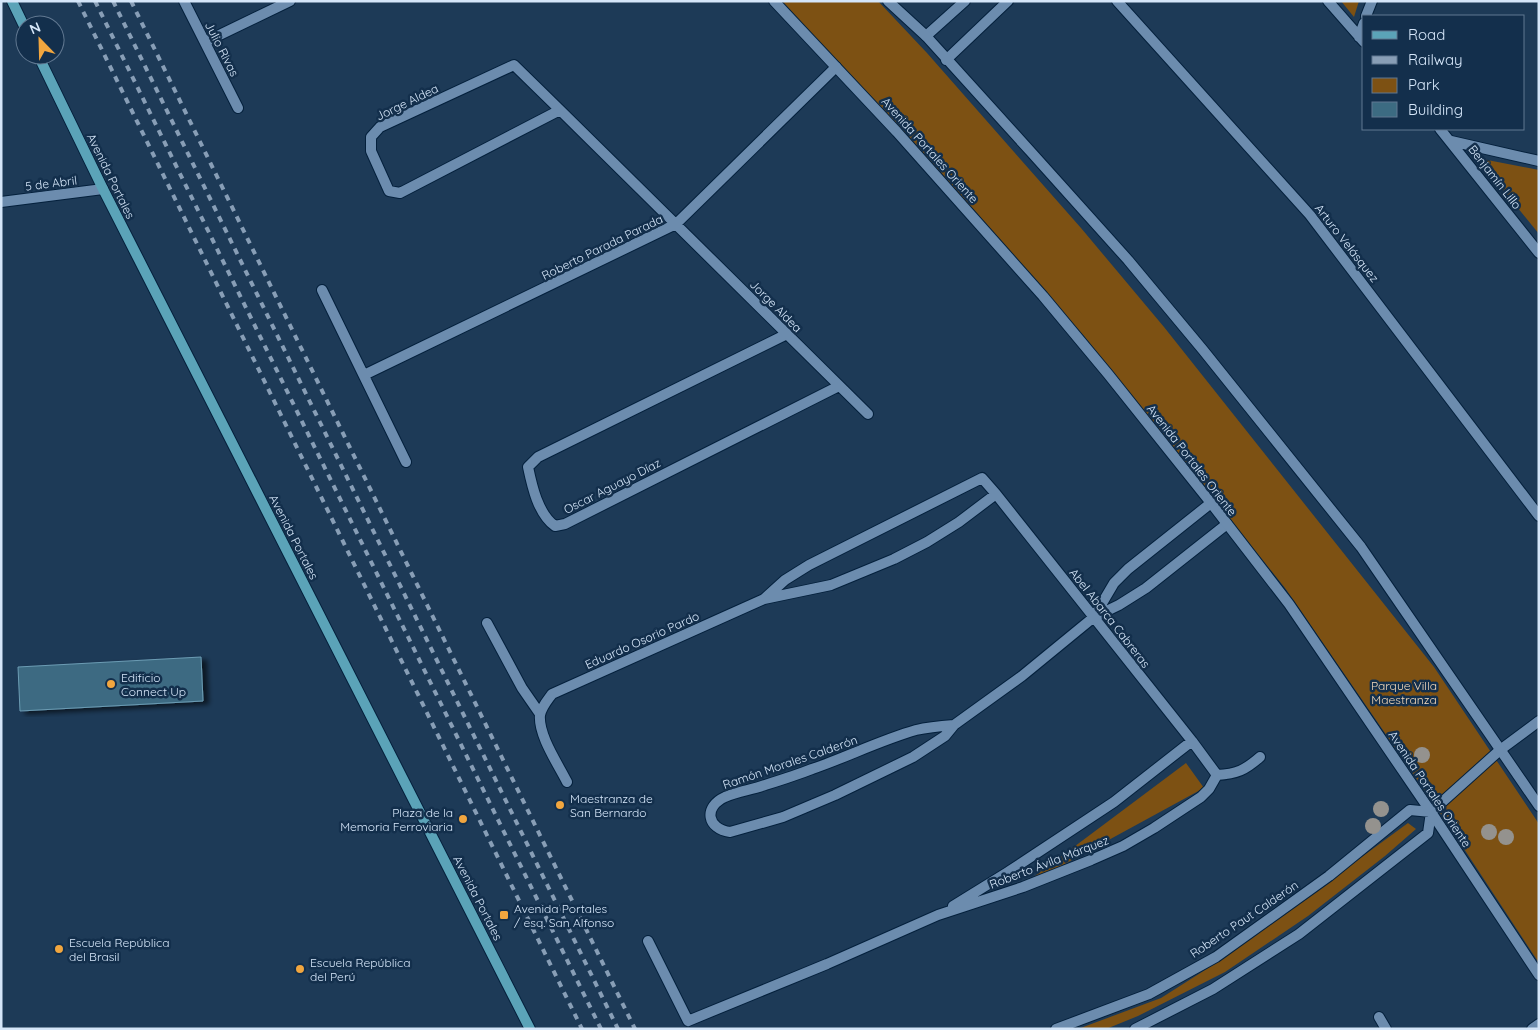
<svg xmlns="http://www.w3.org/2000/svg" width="1540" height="1030" font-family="Quicksand,sans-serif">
<defs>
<filter id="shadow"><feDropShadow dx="5.5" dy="3" stdDeviation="2.5" flood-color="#0009"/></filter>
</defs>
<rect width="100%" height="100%" fill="#1d3a57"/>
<path fill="#7d5113" d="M781,1H878L927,53L1081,228L1164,327L1434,667L1539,824V963L1449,826L1285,588L1084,336L885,111Z
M1341,1H1359L1354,17Z
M1477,158L1539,170V234Z
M1186,763L1204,788L1015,891Z
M1408,823L1416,829L1385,856L1308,916L1225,972L1138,1016L1106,1029H1078L1161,998L1224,958Z"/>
<path fill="#3c6b82" stroke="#6c9cb4" filter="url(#shadow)" d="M201,657L203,701L20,711L18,667Z"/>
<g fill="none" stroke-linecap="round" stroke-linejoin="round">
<defs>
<path id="minor" d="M184,1L238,108
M1117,1L1310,215L1539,516
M1328,1L1364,42
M1366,16L1372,1
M926,36L965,1
M1359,37L1364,23
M205,42L290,1
M946,60L1008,1
M560,110L400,193L389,191L371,151V137L380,127L514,65L560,110L868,414
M1440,129L1539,253
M1451,141L1539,161
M1,202L103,189
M322,290L406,462
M787,334L538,457L528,467C532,486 538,514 555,526L565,524L839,386
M364,375L676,224L836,67
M764,599L785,580L809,565L982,478L996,494L1192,741L1217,775
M1094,617L1114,583L1128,569L1211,503
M487,623L522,688L540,714
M954,725C941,726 929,727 916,730C881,740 847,757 812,769C797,775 781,780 765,785C752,790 737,791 725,797C703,807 707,829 730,832L783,817L835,795L913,757L945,736L954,725L1022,676L1094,617L1119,605L1146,588L1227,524
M1217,775C1237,774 1245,770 1260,757
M567,782C558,764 538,735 540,715C542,706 547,701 552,694L764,599L831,585L894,559L927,542L959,522L996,494
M953,906L1008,872L1114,802L1192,741
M648,941L688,1021L827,964L938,915L1023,887L1091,860L1123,846L1154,828L1201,797L1209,789L1217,775
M1379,1017L1386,1029
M1056,1029L1149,994L1216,957L1329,876L1410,810L1431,812
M1135,1029L1213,989L1299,934L1428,833L1431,812L1500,750L1539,721
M1532,1029L1539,1024"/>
<path id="tertiary" d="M774,1L897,132L1043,296L1108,374L1211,503L1289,604L1431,812L1539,975
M888,1L926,36L1031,152L1128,260L1203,350L1361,547L1539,806"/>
<path id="secondary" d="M12,1L25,28
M38,55L103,189L530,1029"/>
</defs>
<use href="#minor" stroke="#04203c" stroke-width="12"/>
<use href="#tertiary" stroke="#04203c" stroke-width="12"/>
<use href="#secondary" stroke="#04203c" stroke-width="12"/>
<use href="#minor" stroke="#6c8cae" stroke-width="10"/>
<use href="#tertiary" stroke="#6c8cae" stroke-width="10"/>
<use href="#secondary" stroke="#5ba3b8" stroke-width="10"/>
<path stroke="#889eb6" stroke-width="4" stroke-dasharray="6 6" stroke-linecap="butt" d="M78,1L582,1029
M95,1L601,1029
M113,1L618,1029
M131,1L635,1029"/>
</g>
<g fill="#94928e">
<circle cx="1422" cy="755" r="8"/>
<circle cx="1381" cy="809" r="8"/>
<circle cx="1373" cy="826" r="8"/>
<circle cx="1489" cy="832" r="8"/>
<circle cx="1506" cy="837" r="8"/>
</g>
<g fill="#f1a63f" stroke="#132f4c" stroke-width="2">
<circle cx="111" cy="684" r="5"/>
<circle cx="560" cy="805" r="5"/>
<circle cx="463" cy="819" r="5"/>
<rect x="499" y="910" width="10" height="10" rx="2.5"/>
<circle cx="59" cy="949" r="5"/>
<circle cx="300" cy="969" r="5"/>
</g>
<g text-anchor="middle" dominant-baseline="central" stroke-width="5" stroke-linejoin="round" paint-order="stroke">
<g font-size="12" fill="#d5e6f9" stroke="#132f4c">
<text transform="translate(222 49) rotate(63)">Julio Rivas</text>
<text transform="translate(407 102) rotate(-26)">Jorge Aldea</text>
<text transform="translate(930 150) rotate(48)">Avenida Portales Oriente</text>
<text transform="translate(111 176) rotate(64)">Avenida Portales</text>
<text transform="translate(1495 177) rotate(52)">Benjamín Lillo</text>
<text transform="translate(51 183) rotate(-7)">5 de Abril</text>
<text transform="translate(1347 243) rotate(52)">Arturo Velásquez</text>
<text transform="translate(602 247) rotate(-26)">Roberto Parada Parada</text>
<text transform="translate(776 306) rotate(45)">Jorge Aldea</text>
<text transform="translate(1192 460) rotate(52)">Avenida Portales Oriente</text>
<text transform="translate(612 486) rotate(-27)">Oscar Aguayo Díaz</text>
<text transform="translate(294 537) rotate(63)">Avenida Portales</text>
<text transform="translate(1110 618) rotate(52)">Abel Abarca Cabreras</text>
<text transform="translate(642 640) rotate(-24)">Eduardo Osorio Pardo</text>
<text transform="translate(790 762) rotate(-19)">Ramón Morales Calderón</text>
<text transform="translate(1430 789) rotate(56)">Avenida Portales Oriente</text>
<text transform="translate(1049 862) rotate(-21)">Roberto Ávila Márquez</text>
<text transform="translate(478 898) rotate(63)">Avenida Portales</text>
<text transform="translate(1244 919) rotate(-34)">Roberto Paut Calderón</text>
</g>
<g font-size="12" fill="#d5e6f9" stroke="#132f4c" text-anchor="start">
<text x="121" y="677">Edificio<tspan x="121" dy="14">Connect Up</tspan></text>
<text x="570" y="798">Maestranza de<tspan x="570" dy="14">San Bernardo</tspan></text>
<text x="453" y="812" text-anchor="end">Plaza de la<tspan x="453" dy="14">Memoria Ferroviaria</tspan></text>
<text x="514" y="908">Avenida Portales<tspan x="514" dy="14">/ esq. San Alfonso</tspan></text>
<text x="69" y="942">Escuela República<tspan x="69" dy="14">del Brasil</tspan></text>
<text x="310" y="962">Escuela República<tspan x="310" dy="14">del Perú</tspan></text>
</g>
<g font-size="12" fill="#f5dabb" stroke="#132f4c">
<text x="1404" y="685">Parque Villa<tspan x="1404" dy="14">Maestranza</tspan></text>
</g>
</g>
<rect width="1540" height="1030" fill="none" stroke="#d5e6f9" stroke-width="5"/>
<rect x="1362" y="15" width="162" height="115" fill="#132f4c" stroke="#617891"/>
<rect x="1372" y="31" width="25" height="8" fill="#5ba3b8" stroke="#617891"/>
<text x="1408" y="40" font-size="15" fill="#d5e6f9">Road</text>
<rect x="1372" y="56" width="25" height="8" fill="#889eb6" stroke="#617891"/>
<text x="1408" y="65" font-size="15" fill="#d5e6f9">Railway</text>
<rect x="1372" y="78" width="25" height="15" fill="#7d5113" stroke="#617891"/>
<text x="1408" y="90" font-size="15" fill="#d5e6f9">Park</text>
<rect x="1372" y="102" width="25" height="15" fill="#3c6b82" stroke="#617891"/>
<text x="1408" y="115" font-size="15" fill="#d5e6f9">Building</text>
<g transform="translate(40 40) rotate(337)"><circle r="24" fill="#132f4c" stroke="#617891"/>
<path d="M0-4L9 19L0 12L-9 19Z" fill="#f1a63f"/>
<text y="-8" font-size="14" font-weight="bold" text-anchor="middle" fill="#d5e6f9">N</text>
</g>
</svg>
